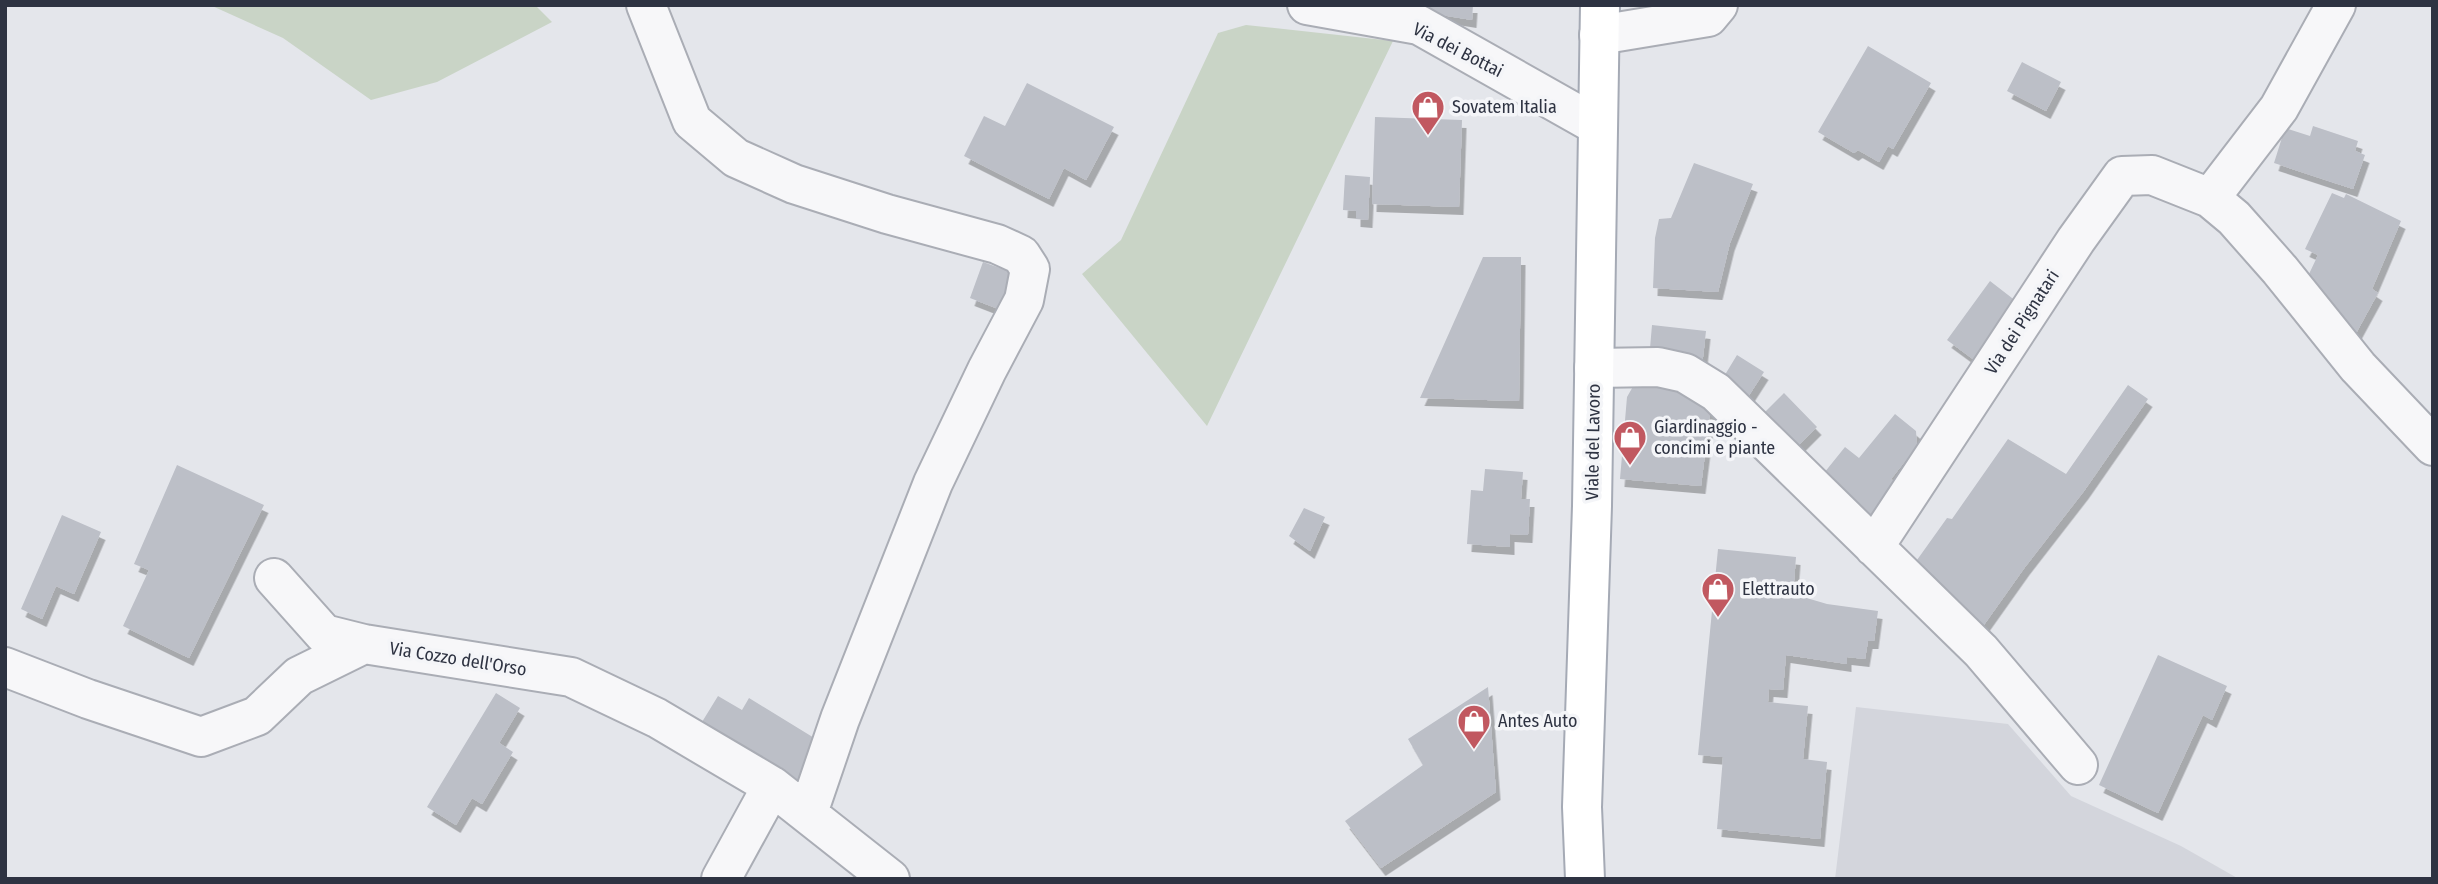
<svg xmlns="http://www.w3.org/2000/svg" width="2438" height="884" font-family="'Fira Sans Condensed',sans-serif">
<defs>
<filter id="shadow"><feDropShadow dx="4.5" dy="8" stdDeviation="0" flood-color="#0004"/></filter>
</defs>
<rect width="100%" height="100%" fill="#e4e6eb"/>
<path fill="#d3d5dc" d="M1856,707L2008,724L2071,796L2181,846L2239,879H1835Z"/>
<path fill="#c9d4c6" d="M210,5H535L552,22L437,82L371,100L283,38Z
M1246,25L1393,41L1207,426L1082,274L1121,240L1218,33Z"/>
<path fill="#bcbfc7" filter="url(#shadow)" d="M1411,5H1473L1472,20L1435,14Z
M1868,46L1931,83L1893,149L1888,146L1879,162L1858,150L1854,153L1818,132Z
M2022,62L2061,82L2046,111L2007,91Z
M1027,83L1114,127L1086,180L1064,168L1049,199L964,156L984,116L1005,126Z
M1375,117L1462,120L1459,207L1372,204Z
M2313,126L2358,141L2355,151L2365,155L2353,189L2274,163L2285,128L2310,136Z
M1694,163L1753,184L1730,243L1718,292L1653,288L1655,238L1659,219L1671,218Z
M1345,175L1370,177L1368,220L1356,219V211L1343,210Z
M2332,193L2344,198L2346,194L2401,221L2372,289L2378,293L2354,337L2309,274L2318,255L2305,249Z
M1483,257H1521L1519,401L1420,398Z
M983,262L1014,273L1001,310L970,298Z
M1990,281L2021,305L1977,362L1947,340Z
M1652,325L1706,331L1702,366L1649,360Z
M1737,355L1764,372L1746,400L1720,383Z
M1668,374L1712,399L1701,486L1620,479L1627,397L1635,383Z
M2128,385L2148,399L2084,491L2025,567L1981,629L1912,567L1947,518L1952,519L2008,439L2066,474Z
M1784,393L1817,427L1795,449L1763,414Z
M1895,414L1916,431L1917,446L1891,479L1903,488L1877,522L1820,478L1845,447L1859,458Z
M177,465L264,505L189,658L123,626L149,570L134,564Z
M1485,469L1523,472L1521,499H1530L1528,535L1510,534V547L1467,544L1471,490L1483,491Z
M1304,508L1325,517L1310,551L1289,536Z
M62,515L101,532L74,594L56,586L42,619L21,609Z
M1718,549L1796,557L1793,594L1827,604L1878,611L1874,641H1868L1865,659L1847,657V664L1786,655L1783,690L1769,689L1768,702L1808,706L1803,759L1827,762L1820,839L1717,829L1723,757L1698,755Z
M2158,655L2227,686L2212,720L2203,715L2158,813L2099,785Z
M1488,687L1496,792L1381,868L1345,821L1423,765L1408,739Z
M496,693L520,708L499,743L513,752L482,804L472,798L456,825L427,807Z
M718,696L742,710L749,698L824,744L802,794L702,722Z"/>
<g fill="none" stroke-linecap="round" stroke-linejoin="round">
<defs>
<path id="minor" d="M646,5L692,121L736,158L794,184L887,214L997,244L1021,255L1030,269L1024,300L987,370L933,483L840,719L808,813
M1307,5L1419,25L1598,126
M1599,35L1708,17L1718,5
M2210,198L2279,108L2336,5
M1594,368L1658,367L1685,373L1716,392L1981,651L2078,765
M1874,547L2076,240L2122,176L2152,175L2210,198L2234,218L2280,270L2358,367L2433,446
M274,578L324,634L364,644
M5,667L88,699L201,737L257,716L299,676L364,644L571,677L657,718L772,786L890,879
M721,879L772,786"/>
<path id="major" d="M1585,879L1582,807L1592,506L1600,5"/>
</defs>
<use href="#minor" stroke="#aaadb5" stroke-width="42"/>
<use href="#major" stroke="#a5aab5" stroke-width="42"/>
<use href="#minor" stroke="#f7f7f9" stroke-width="38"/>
<use href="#major" stroke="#fff" stroke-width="38"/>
</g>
<defs>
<symbol id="shop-pin" viewBox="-11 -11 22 30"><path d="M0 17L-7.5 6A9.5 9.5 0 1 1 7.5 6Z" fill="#c15860" stroke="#f4f5f8"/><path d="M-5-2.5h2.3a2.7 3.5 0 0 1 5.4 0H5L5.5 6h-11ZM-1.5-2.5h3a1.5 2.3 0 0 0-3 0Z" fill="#fff"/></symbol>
</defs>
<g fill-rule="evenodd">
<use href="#shop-pin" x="1409" y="88" width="38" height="52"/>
<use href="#shop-pin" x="1611" y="418" width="38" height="52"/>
<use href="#shop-pin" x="1699" y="570" width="38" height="52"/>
<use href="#shop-pin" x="1455" y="702" width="38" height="52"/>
</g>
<g text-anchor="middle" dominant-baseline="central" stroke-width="7" stroke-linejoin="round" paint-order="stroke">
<g font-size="18" fill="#2e3342" stroke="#f4f5f8">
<text transform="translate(1458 50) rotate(27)">Via dei Bottai</text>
<text transform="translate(2022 322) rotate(-57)">Via dei Pignatari</text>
<text transform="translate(1593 442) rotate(-89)">Viale del Lavoro</text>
<text transform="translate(458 659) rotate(9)">Via Cozzo dell'Orso</text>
</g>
<g font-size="18" fill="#2e3342" stroke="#f4f5f8" text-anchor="start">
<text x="1452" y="107">Sovatem Italia</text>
<text x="1654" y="427">Giardinaggio -<tspan x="1654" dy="21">concimi e piante</tspan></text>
<text x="1742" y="589">Elettrauto</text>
<text x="1498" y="721">Antes Auto</text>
</g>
</g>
<rect width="2438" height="884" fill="none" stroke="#2e3342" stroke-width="14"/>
</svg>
